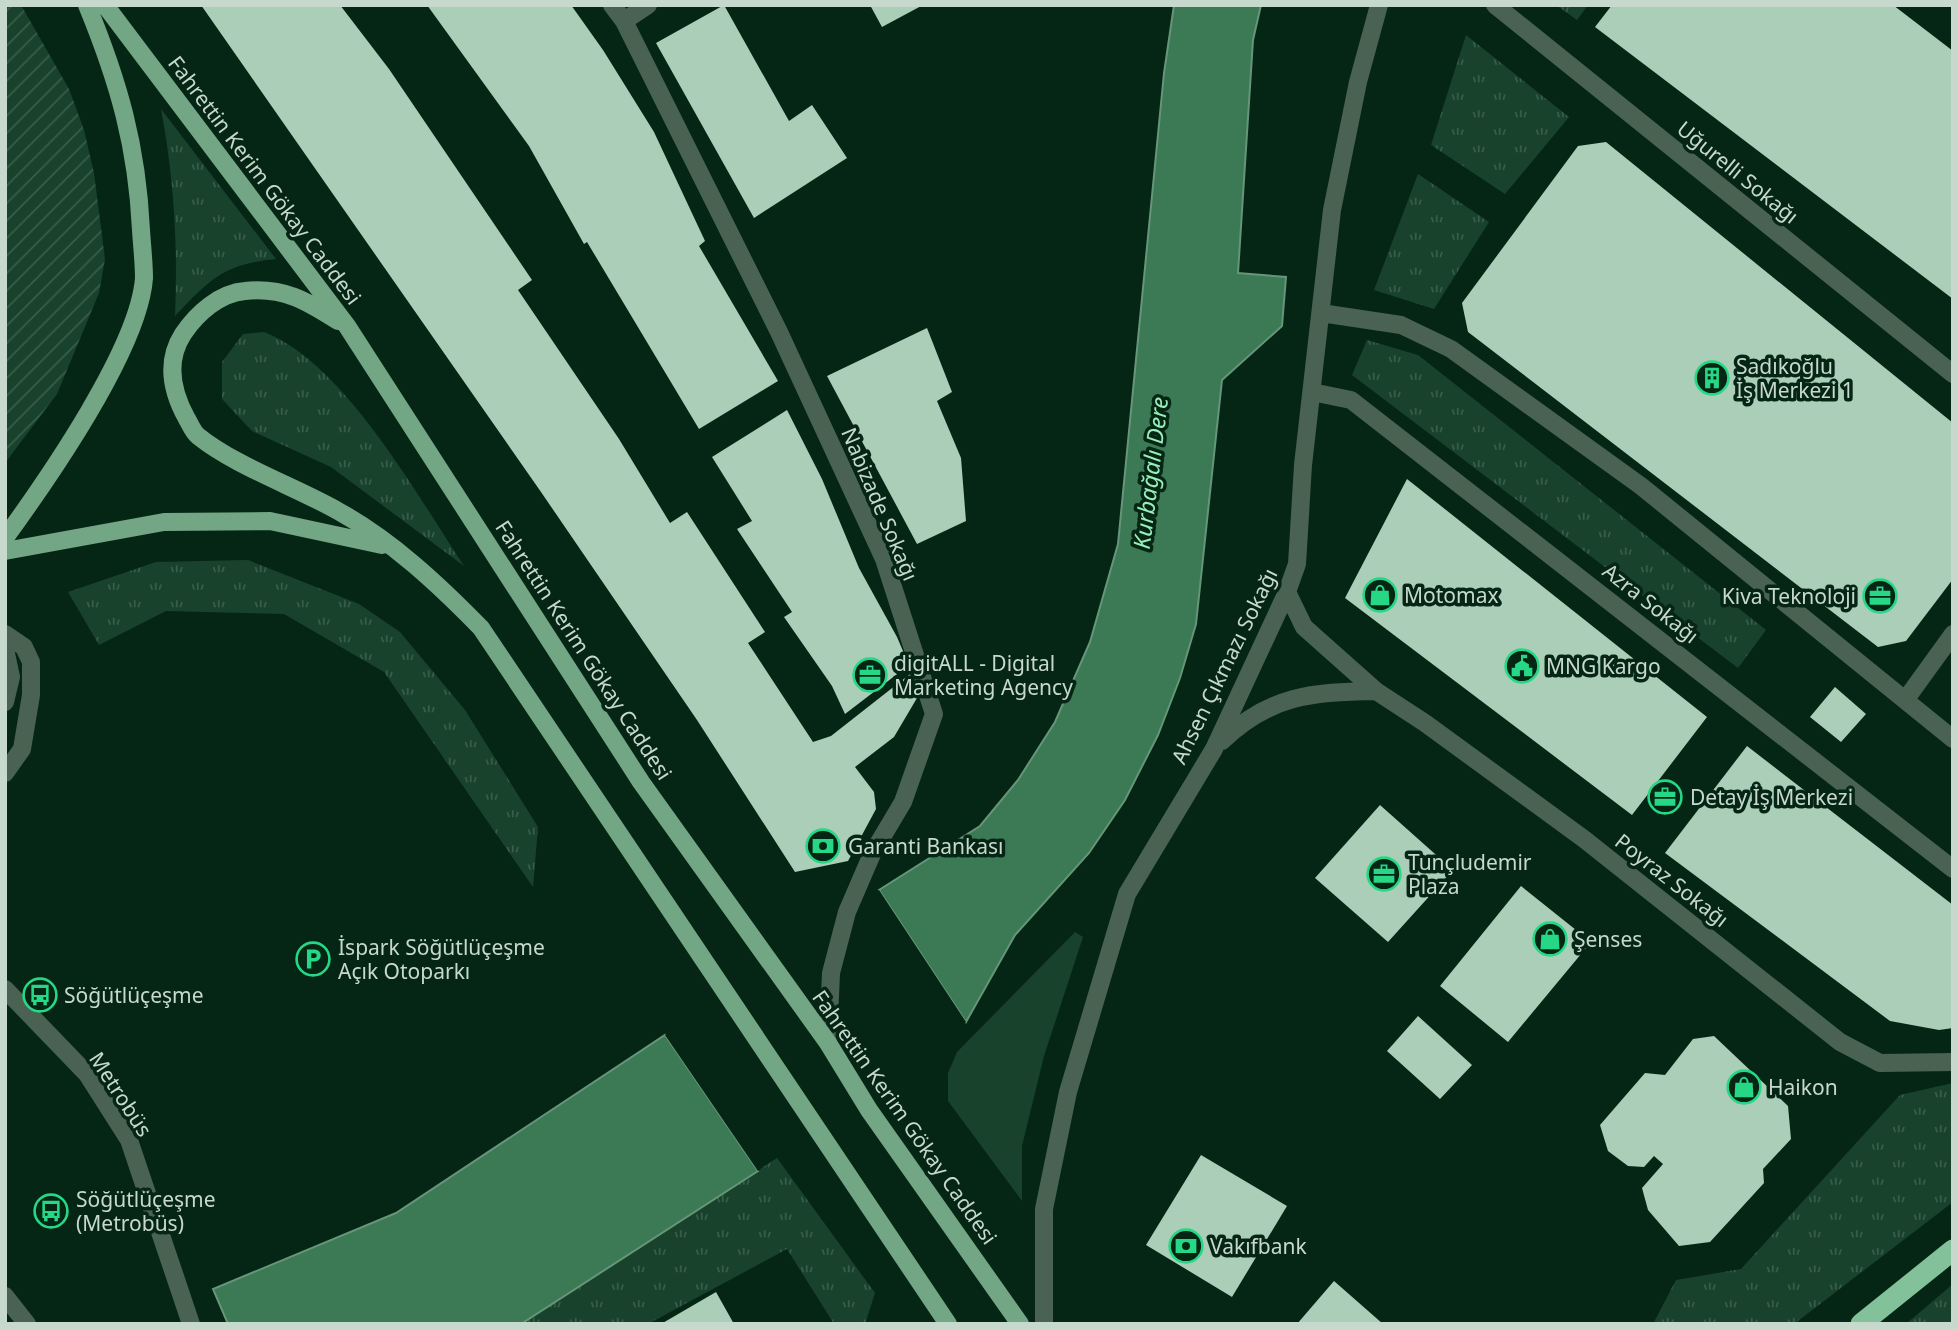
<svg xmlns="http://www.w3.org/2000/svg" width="1958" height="1329" font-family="'Noto Sans',sans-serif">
<defs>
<pattern id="grass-tufts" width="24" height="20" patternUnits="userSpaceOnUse" patternTransform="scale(1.75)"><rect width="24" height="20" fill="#18422b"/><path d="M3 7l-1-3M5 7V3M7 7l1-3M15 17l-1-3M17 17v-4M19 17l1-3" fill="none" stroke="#385d49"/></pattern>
<pattern id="garden-furrows" width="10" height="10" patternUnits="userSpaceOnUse" patternTransform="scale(1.75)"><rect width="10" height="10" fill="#18422b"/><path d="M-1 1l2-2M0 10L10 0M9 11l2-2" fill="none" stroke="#385d49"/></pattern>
</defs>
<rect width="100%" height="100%" fill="#062615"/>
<path fill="url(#grass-tufts)" d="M1556,5H1588L1577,20Z
M1466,35L1569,117L1505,194L1431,145Z
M161,109L276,259C224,264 210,279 175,316C178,245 174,178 161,109Z
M1418,174L1489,222L1434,309L1374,290Z
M264,332C344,363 417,495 464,566L331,467L252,431L222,399V362L243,334Z
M1367,340L1418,355L1766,630L1738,668L1352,375Z
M248,560L359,604L400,632L465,710L538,827L533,887L384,672L284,614L166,611L99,645L68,592L156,562Z
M1953,1083V1202L1794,1324H1653L1676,1280L1741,1269L1900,1095Z
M777,1158L875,1293L865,1324H834L787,1249L648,1324H521Z
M1953,1284V1324H1906Z"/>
<path fill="#18422b" d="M1075,932L1083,937L1044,1056L1022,1146V1201L948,1101V1073L957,1052Z"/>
<path fill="url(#garden-furrows)" d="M5,5H21L69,89L84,130L94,173L105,259L99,293L57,394L5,463Z"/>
<path fill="#3c7955" stroke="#669679" stroke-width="2" d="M1174,5H1261L1253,40L1238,273L1286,277L1282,326L1222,380L1196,624L1180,678L1158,735L1125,800L1089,853L1015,935L966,1022L879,890L980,826L1018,780L1055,722L1090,642L1118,544L1164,73Z
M665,1035L758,1171L521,1324H228L213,1289L396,1213Z"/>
<path fill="#062615" d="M879,890L966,1022L963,1024L876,892Z
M668,1033L761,1169L758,1171L665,1035Z"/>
<path fill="#aaceb7" d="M201,5H340L389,69L532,280L518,290L619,439L670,523L687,512L765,632L748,643L813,742L831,736L910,674L917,698L894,737L855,767L874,792L876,809L848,861L795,872L697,720L541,492Z
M427,5H571L603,50L654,132L705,241L699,246L778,381L699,429L587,242L584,244L529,146Z
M724,5L789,121L812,105L847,158L754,218L656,43Z
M870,5H923L882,27Z
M1612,5H1893L1953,51V299L1595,27Z
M1606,142L1953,423V579L1906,641L1878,647L1468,332L1462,303L1578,146Z
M927,328L952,392L937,401L961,458L966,521L917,544L827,376Z
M787,410L822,479L859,568L897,637L909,665L845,714L832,686L784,617L792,612L737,529L752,521L712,457Z
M1407,479L1707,717L1632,815L1345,598Z
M1835,687L1866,714L1841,742L1810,717Z
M1747,746L1953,905V1028L1939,1030L1890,1021L1665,853Z
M1380,805L1453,870L1388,942L1315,878Z
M1521,886L1591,942L1508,1042L1440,986Z
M1418,1016L1472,1065L1440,1099L1387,1051Z
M1714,1036L1788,1106L1791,1139L1763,1169L1764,1183L1710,1242L1679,1246L1648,1210L1642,1188L1663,1164L1654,1156L1644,1167L1628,1166L1608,1151L1600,1125L1645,1073L1665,1075L1693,1039Z
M1201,1155L1287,1206L1232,1297L1146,1245Z
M1334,1281L1383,1324H1297Z
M716,1292L734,1324H661Z"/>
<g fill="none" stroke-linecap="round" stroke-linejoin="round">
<path stroke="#4a6252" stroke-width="18" d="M612,5L624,21L779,332L884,559L934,714L903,802L872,854L847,912L831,973L828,1043
M1495,5L1953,374
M624,21L648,5
M1321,313L1401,325L1451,349L1641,486L1953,739
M1312,392L1351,400L1953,869
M1287,592L1304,627L1376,691L1425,723L1584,839L1840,1042L1880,1063L1953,1062
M5,634L24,647L31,662V695L22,749L5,773
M5,649L11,677L5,702
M1906,699L1953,634
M1222,741C1270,695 1312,692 1376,691
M5,989L87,1074L129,1140L191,1324
M5,1296L27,1324
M1044,1324V1209L1068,1092L1127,894L1214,749L1287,592L1297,564L1303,465L1332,210L1358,82L1379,5"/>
<path stroke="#72a685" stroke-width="18" d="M105,5L347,326L641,782L828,1043L869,1110L1020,1324
M338,321C307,301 284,287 245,291C220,293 197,313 183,334C165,362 172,392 187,419C190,424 193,432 198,436C235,466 296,487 338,511C391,540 439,585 481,628L948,1324
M5,538C47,480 139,348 144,278C144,263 142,246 141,230C137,146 119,83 87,5
M5,551L164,522L270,521L382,545"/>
<path stroke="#82c199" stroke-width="21" d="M1861,1324L1953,1250"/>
</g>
<defs>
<symbol id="building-ring" viewBox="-11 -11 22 22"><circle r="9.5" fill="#062615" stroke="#26d886" stroke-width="1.5"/><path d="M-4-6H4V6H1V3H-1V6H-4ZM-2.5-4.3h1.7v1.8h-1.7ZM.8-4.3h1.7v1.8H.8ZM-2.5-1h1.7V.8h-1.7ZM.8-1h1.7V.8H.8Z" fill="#26d886"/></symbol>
<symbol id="shop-ring" viewBox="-11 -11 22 22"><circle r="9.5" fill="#062615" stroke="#26d886" stroke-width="1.5"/><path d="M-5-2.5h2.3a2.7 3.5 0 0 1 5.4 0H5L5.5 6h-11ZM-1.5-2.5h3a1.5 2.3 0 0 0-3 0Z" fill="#26d886"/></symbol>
<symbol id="office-ring" viewBox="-11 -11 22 22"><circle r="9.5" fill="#062615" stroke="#26d886" stroke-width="1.5"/><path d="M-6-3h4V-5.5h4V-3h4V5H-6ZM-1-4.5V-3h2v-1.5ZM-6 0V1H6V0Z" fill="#26d886"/></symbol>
<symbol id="civic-ring" viewBox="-11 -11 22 22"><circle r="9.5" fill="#062615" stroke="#26d886" stroke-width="1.5"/><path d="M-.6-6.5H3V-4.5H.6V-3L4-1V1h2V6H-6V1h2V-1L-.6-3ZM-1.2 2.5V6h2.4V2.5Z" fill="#26d886"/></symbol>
<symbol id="bank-ring" viewBox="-11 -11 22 22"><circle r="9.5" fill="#062615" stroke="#26d886" stroke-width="1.5"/><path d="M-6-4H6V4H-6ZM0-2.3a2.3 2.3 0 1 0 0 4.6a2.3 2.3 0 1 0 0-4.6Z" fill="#26d886"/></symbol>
<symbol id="parking-ring" viewBox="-11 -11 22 22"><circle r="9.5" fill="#062615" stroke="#26d886" stroke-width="1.5"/><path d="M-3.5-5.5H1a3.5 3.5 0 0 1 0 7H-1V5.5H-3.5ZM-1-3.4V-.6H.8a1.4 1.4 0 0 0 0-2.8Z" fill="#26d886"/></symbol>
<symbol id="bus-ring" viewBox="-11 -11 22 22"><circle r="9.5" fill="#062615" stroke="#26d886" stroke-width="1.5"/><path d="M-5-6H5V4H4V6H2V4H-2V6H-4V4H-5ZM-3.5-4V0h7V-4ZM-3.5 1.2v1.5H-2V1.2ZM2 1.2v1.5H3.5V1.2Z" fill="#26d886"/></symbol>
</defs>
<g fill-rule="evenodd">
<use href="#building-ring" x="1693" y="359" width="38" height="38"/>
<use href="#shop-ring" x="1361" y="576" width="38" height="38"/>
<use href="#office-ring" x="1861" y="577" width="38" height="38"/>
<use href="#civic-ring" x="1503" y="647" width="38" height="38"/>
<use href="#office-ring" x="851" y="656" width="38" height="38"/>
<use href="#office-ring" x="1646" y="778" width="38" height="38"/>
<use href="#bank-ring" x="804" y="827" width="38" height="38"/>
<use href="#office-ring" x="1365" y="855" width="38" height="38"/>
<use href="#shop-ring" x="1531" y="920" width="38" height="38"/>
<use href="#parking-ring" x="294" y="940" width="38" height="38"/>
<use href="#bus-ring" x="21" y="976" width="38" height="38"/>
<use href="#shop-ring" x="1725" y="1068" width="38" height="38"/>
<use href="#bus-ring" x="32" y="1192" width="38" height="38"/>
<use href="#bank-ring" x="1167" y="1227" width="38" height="38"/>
</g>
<g text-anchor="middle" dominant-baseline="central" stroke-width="7" stroke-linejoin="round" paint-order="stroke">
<g font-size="21" fill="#c7d8cd" stroke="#062615">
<text transform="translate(1738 172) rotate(39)">Uğurelli Sokağı</text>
<text transform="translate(265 180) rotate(53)">Fahrettin Kerim Gökay Caddesi</text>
<text transform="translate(880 504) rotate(67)">Nabizade Sokağı</text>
<text transform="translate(1651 603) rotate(38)">Azra Sokağı</text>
<text transform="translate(584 650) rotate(57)">Fahrettin Kerim Gökay Caddesi</text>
<text transform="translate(1224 666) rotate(-64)">Ahsen Çıkmazı Sokağı</text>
<text transform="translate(1672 880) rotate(38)">Poyraz Sokağı</text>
<text transform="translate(121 1094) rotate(57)">Metrobüs</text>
<text transform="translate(905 1117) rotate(55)">Fahrettin Kerim Gökay Caddesi</text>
</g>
<g font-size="21" fill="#c7d8cd" stroke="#062615" text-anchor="start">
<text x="1736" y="366">Sadıkoğlu<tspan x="1736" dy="24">İş Merkezi 1</tspan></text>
<text x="1404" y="595">Motomax</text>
<text x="1856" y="596" text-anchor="end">Kiva Teknoloji</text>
<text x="894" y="663">digitALL - Digital<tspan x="894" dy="24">Marketing Agency</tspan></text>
<text x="1546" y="666">MNG Kargo</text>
<text x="1690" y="797">Detay İş Merkezi</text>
<text x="848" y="846">Garanti Bankası</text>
<text x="1408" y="862">Tunçludemir<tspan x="1408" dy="24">Plaza</tspan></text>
<text x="1574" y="939">Şenses</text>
<text x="338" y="947">İspark Söğütlüçeşme<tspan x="338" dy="24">Açık Otoparkı</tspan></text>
<text x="64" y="995">Söğütlüçeşme</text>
<text x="1768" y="1087">Haikon</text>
<text x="76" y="1199">Söğütlüçeşme<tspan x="76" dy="24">(Metrobüs)</tspan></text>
<text x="1210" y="1246">Vakıfbank</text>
</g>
<g font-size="23" font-style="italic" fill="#97f0ba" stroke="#062615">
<text transform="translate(1150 473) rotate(-83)">Kurbağalı Dere</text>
</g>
</g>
<rect width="1958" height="1329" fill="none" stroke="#c7d8cd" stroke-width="14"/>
</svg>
